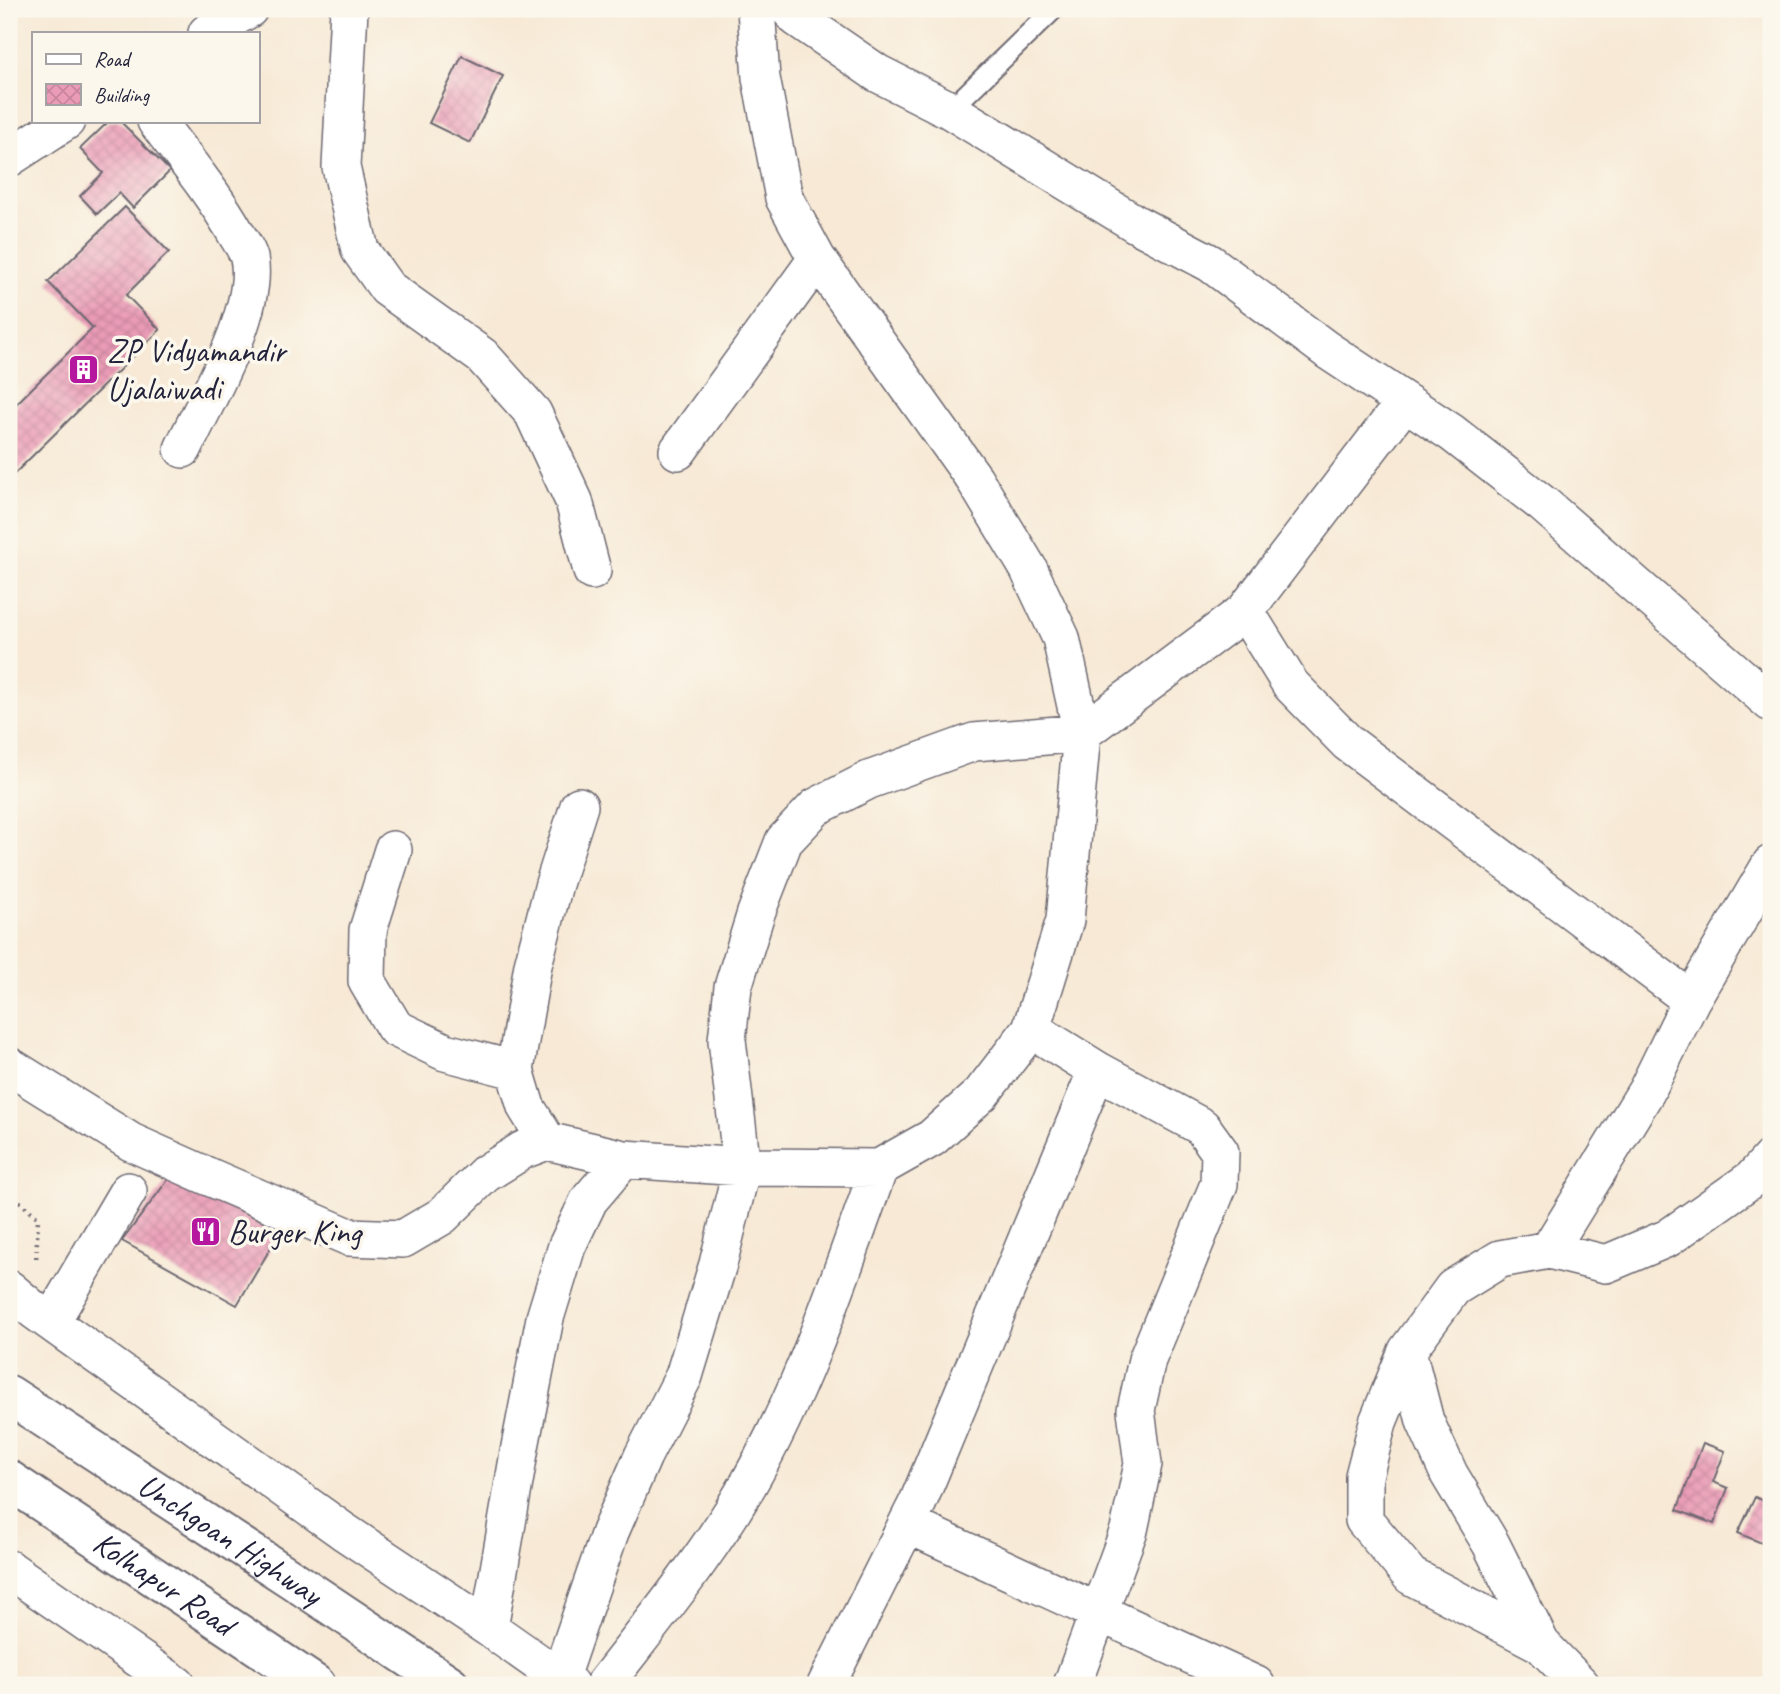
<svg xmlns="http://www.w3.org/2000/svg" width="1780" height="1694" font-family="Caveat,sans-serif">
<defs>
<pattern id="building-cross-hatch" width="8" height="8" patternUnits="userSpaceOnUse" patternTransform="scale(1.75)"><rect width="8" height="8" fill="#ea9bb6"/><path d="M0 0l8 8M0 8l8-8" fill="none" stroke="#c8859d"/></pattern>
</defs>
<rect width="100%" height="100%" fill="#fbf7ec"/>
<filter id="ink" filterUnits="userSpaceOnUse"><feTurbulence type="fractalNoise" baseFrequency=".0143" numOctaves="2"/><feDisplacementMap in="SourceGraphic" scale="14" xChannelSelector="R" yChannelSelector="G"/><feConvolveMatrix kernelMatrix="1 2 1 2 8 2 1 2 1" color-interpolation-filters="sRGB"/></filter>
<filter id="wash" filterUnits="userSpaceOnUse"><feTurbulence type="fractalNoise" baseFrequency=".00686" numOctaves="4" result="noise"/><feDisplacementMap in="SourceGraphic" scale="28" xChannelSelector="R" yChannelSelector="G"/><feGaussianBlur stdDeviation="1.57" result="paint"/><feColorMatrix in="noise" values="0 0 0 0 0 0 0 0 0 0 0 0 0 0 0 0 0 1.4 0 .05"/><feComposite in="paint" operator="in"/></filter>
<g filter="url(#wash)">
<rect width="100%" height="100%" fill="#f7e9d5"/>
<g id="blocks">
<path fill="url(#building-cross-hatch)" d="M462,56L503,76L470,143L429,123Z
M109,121H120L170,171L133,208L119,193L97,214L80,196L103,173L80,149Z
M125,207L169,252L126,295L160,330L9,479V411L93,328L48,282Z
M176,1169L286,1222L237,1305L122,1241Z
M1703,1443L1725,1451L1713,1482L1728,1488L1714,1524L1677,1510Z
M1755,1497L1771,1505V1547L1738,1533Z"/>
</g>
</g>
<g filter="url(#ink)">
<use href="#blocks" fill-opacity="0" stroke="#6d6871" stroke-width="2"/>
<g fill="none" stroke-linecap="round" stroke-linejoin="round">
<defs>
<path id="service" d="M950,110L1054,9"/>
<path id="minor" d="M349,9L341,167L360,250L387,288L482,356L533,413L574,501L592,571
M789,9L797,18L877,73L950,110L1136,224L1210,263L1327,350L1452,433L1544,505L1771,703
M207,33L249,9
M156,121C184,158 214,194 237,235C241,242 247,250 249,258C260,309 205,402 183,449
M9,158L66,121
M678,451L817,259
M1245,611L1291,685L1348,743L1691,1000
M393,850L368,930L367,981L395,1028L445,1052L515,1070
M1031,1029L1097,1070L1202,1127L1220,1152L1219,1184L1147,1360L1136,1410L1143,1464L1129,1530L1072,1685
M9,1066L131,1142L205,1175L349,1237L403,1239L442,1216L485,1174L523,1150L547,1141L624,1159L742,1167L879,1168L932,1138L981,1094L1031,1029L1065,920L1082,733L1061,638L1028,568L975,480L817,259L784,198L761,78L756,9
M547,1141L526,1107L515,1070L533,965L554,884L579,806
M1549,1250L1606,1264L1668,1238L1753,1178L1771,1158
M9,1289L35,1311L343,1531L489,1628L570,1685
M51,1322L128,1191
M1407,1351L1425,1421L1449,1474L1491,1544L1541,1644
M907,1524L1256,1685
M9,1569L177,1685
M489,1628L520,1447L545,1318L567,1246L589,1200L624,1159
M560,1677L610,1532L643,1456L684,1376L718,1264L742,1167L727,1040L733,987L756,913L784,841L816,807L869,780L974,742L1082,733L1245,611L1404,403
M604,1685C648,1628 695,1571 733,1510C799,1404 837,1284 879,1168
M826,1685L918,1502L1097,1070
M1581,1685L1541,1644L1411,1576L1364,1520V1476L1378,1422L1407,1351L1453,1288L1500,1259L1549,1250L1647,1090L1691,1000L1771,864"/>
<g id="trunk">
<path id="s1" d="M9,1395L293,1580L450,1685"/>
<path id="s2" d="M9,1480L316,1685"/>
</g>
</defs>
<use href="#service" stroke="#6d6871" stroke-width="23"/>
<use href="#minor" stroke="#6d6871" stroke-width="40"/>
<use href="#trunk" stroke="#6d6871" stroke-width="42"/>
<path stroke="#6d6871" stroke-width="4.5" stroke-dasharray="2 5" stroke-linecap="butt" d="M9,1192L38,1218L36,1262"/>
<use href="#service" stroke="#fff" stroke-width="19"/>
<use href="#minor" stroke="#fff" stroke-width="37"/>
<use href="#trunk" stroke="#fff" stroke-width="38"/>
</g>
</g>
<defs>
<symbol id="building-square" viewBox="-11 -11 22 22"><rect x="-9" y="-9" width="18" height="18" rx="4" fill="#b5179e" stroke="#fbf7ec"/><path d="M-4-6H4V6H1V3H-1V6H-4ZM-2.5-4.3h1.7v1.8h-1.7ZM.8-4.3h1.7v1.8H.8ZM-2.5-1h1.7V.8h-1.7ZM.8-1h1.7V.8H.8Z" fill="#fff"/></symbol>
<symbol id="restaurant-square" viewBox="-11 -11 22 22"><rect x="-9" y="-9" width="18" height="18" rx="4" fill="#b5179e" stroke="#fbf7ec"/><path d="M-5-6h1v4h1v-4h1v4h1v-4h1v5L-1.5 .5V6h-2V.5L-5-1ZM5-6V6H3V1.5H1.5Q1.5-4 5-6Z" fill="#fff"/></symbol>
</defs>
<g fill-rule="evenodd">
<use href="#building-square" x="66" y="352" width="35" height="35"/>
<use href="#restaurant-square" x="188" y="1214" width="35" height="35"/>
</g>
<g text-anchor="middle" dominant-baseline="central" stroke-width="7" stroke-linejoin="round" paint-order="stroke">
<g font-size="33" fill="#22223b" stroke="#fbf7ec" text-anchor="start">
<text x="107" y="351">ZP Vidyamandir<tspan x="107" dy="38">Ujalaiwadi</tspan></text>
<text x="228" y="1232">Burger King</text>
</g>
<g font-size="33" fill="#22223b" stroke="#fbf7ec">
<text stroke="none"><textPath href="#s1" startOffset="264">Unchgoan Highway</textPath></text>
<text stroke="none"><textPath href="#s2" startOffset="186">Kolhapur Road</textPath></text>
</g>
</g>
<rect width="1780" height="1694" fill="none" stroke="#fbf7ec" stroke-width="35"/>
<rect x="32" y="32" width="228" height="91" fill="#fbf7ec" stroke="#a4a2a5" stroke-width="2"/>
<rect x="46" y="54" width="35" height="10" fill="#ffffff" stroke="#a4a2a5" stroke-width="2"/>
<text x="94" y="66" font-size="21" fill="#22223b">Road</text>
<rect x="46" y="84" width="35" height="21" fill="url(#building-cross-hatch)" stroke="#a4a2a5" stroke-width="2"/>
<text x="94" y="102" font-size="21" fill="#22223b">Building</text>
</svg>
